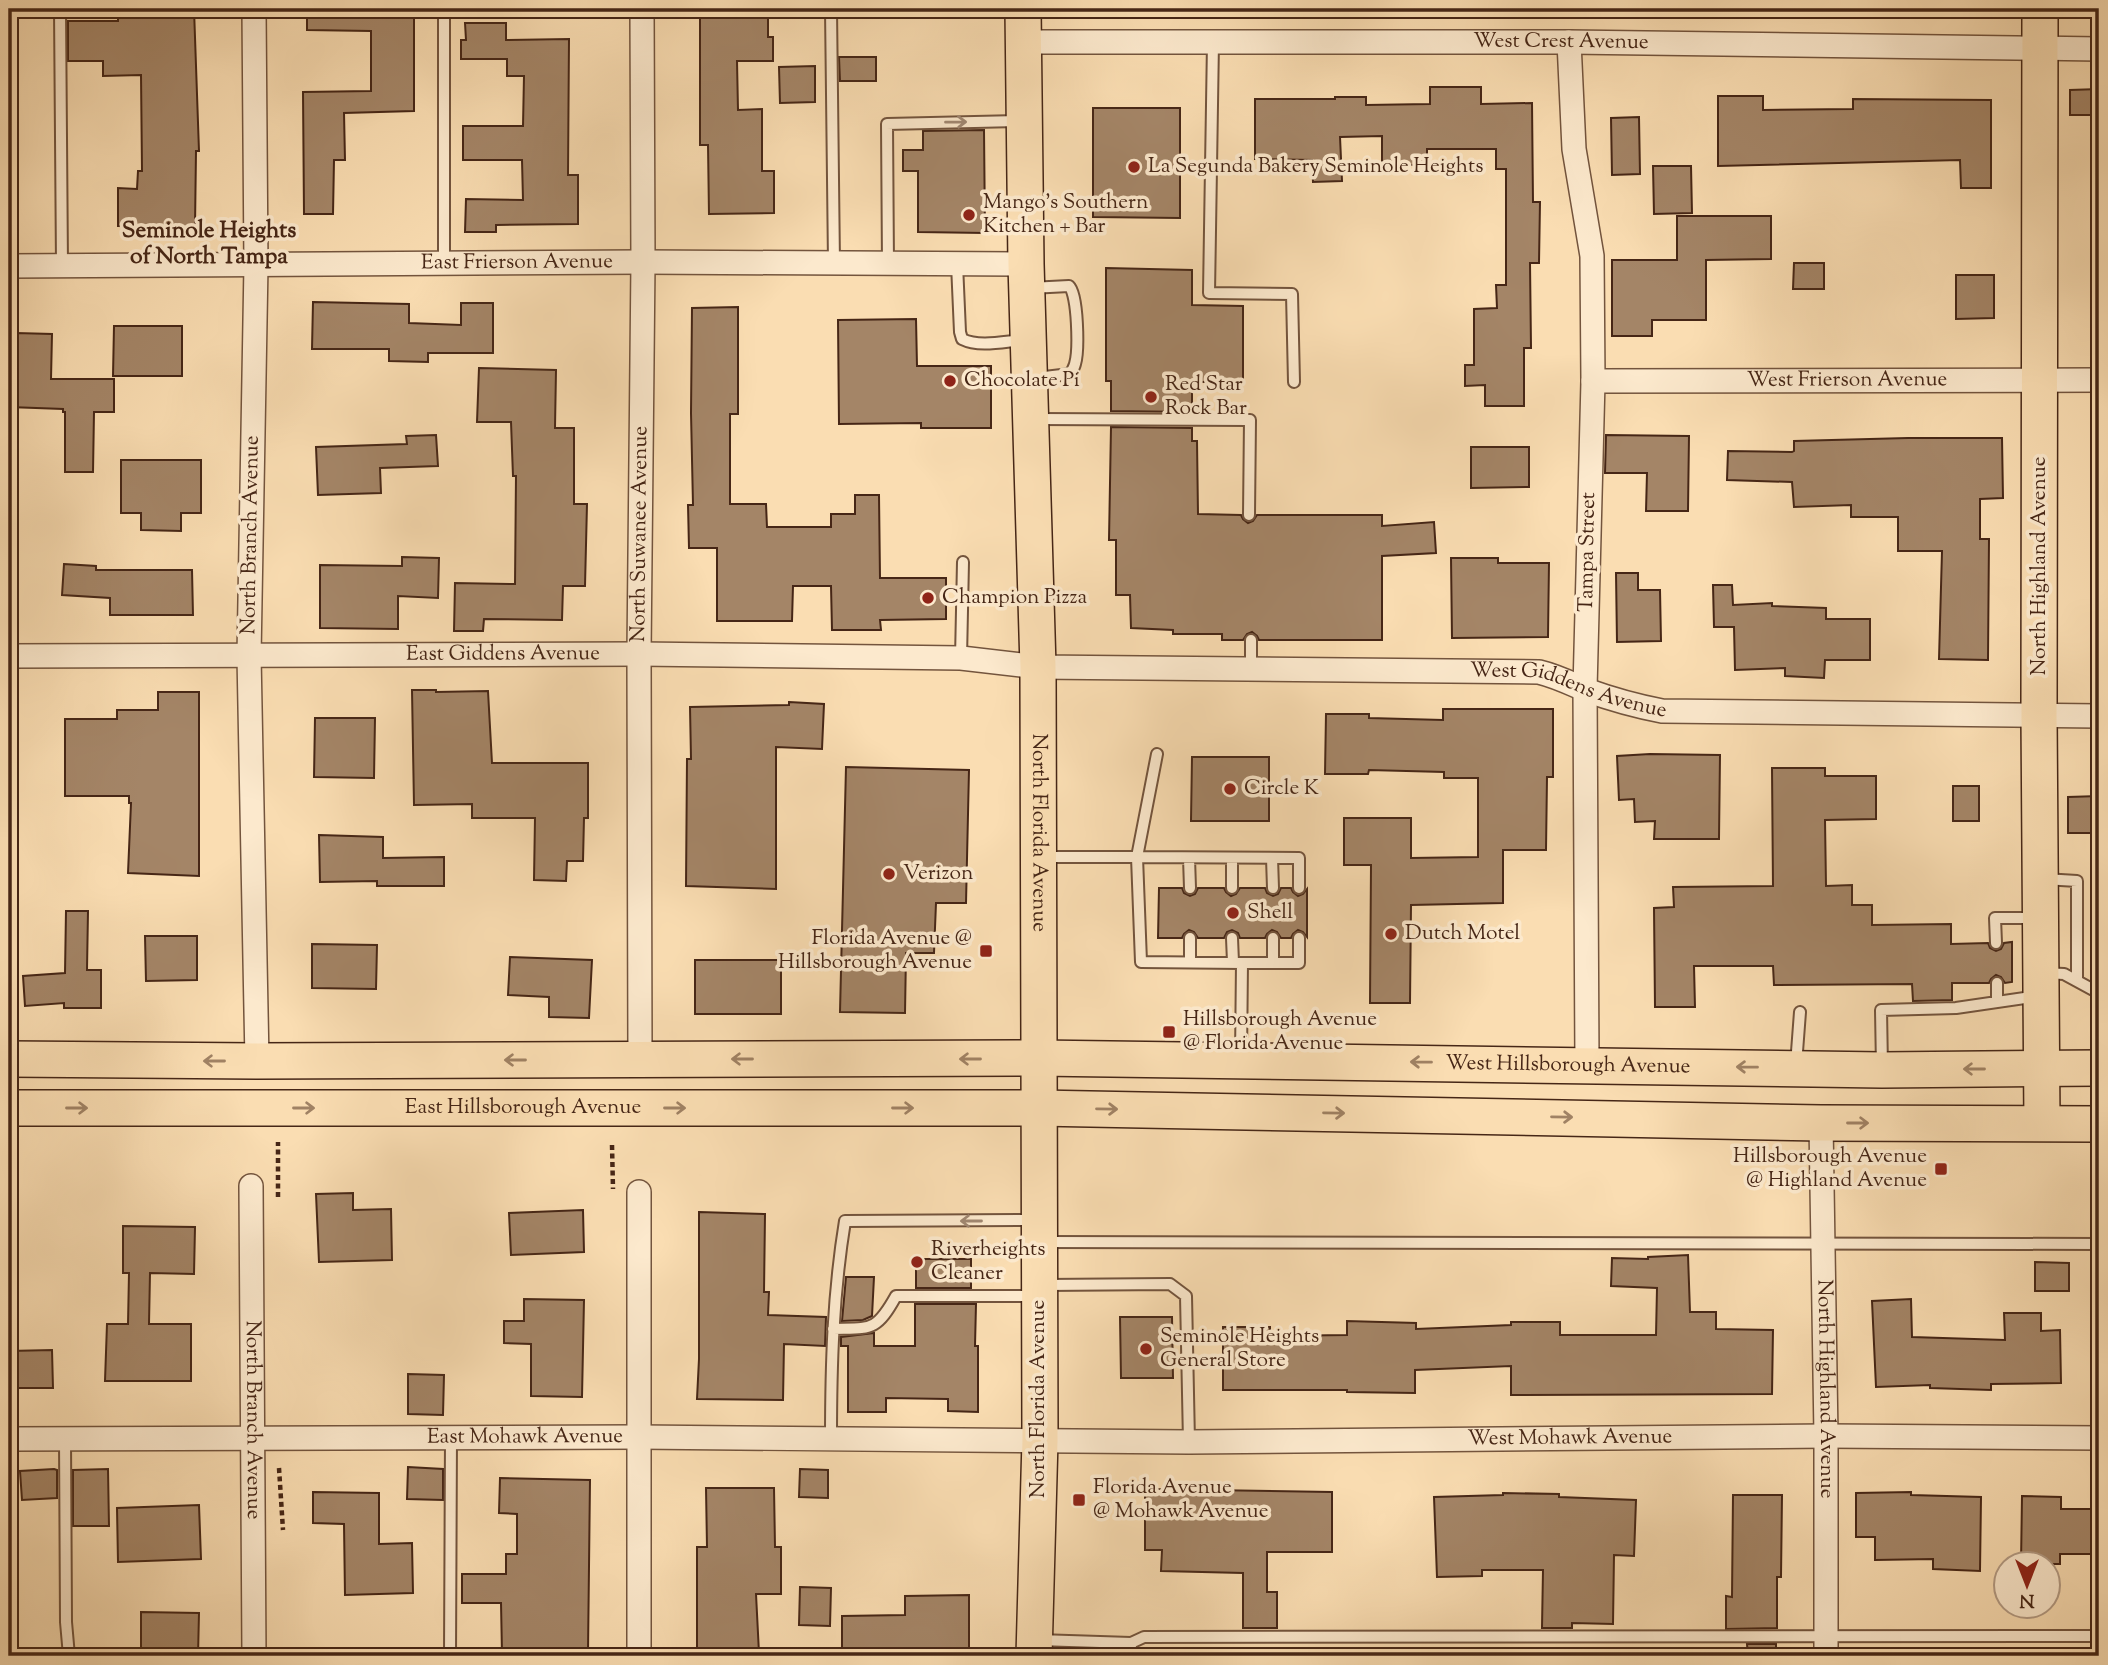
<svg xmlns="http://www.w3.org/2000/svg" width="2108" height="1665" font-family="'Sorts Mill Goudy',serif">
<rect width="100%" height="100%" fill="#faddb2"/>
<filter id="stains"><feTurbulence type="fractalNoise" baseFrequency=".00286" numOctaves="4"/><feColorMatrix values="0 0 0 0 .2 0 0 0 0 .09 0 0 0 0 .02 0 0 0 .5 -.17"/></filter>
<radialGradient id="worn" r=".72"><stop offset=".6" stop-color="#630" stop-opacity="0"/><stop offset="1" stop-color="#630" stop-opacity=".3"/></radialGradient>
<path fill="#a48567" stroke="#462616" stroke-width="2" d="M118,9H194L199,151H196L195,227L118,226V188L137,189L138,171H142L141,75L103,76V61H68V21H118Z
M307,9H393V12L414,13V111L344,113L345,160H334L333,214H304L303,92L371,91V31L307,30Z
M700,9H768V37H773V61H737L738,110L762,109V171H774V213L709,214L708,145H700Z
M465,23H506V40L569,39L568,175H578V224L496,225V232H465L466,199L523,200L522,160H463V126H523L524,76H507V59H461V40H466Z
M839,57H876V81H840Z
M815,66V102L780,103L779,67Z
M1430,87H1481V104L1532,103L1533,202H1540L1539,263H1530L1531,348H1524V406H1485V385L1465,386V365H1474V309L1497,308L1496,285H1506V169H1496V149H1427V165H1382V136L1340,137L1342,181L1313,182L1312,160L1255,159V99H1335V97H1366V105L1430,104Z
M2099,89V115H2070V90Z
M1718,96H1763V110L1853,109V99L1991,100V188H1961L1960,160L1718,166Z
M1093,108H1180V218L1093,217Z
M1639,117L1640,174L1612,175L1611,118Z
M984,130L985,233L918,232V171H903V150H923V131Z
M1653,166H1691L1692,213L1654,214Z
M1677,216H1771V259L1706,260V320H1652V336H1612V260H1677Z
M1794,263H1824V289H1793Z
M1106,268L1192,270V305L1243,306V382H1192V412L1111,411V381H1106Z
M1956,275H1994V318L1956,319Z
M313,302L409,304V323L461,325V303H493V353H428V362L389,361V349H312Z
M738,307V414H730V504H766L767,527H831V514H855V495H879L880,578H946V619L880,620L881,630H832L831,586H793L792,621H717V548H689L688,505H693L691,413L692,308Z
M916,319L917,366H991V428H921V423L839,424L838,320Z
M114,326H182V376H113Z
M16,333L52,334L51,379H114V412H94L93,472H65V412H63V409L9,407V355H15Z
M479,368L556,370L555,428H574V504H587L585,586H563L562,620L484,619L483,631H454L455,583L515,584L516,476H513L511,422H477Z
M1111,427L1192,428V441H1197L1198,514L1241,515L1243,519L1248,523L1253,521L1257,515H1382V526L1434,522L1436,553L1382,556V640H1259L1257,636L1252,632L1247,634L1243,640H1222V634H1173V630L1131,628L1130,595H1116V540H1109Z
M436,435L438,466L380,468L381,493L318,495L316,447L407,444L406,436Z
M1606,435L1689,436L1688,511H1646L1647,473H1605Z
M1908,438H2002L2003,498L1980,499V539H1989L1988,660L1939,659L1942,551H1898V517H1851V505L1794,507L1792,482L1727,480L1728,451L1792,452L1794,451V441Z
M1471,447H1529V487L1471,488Z
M121,460H201V513H181V531L141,530V513H121Z
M402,557L439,558L438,598L398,596V629L320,628V565L402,566Z
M1451,558H1498V563H1549L1548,637L1452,638Z
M64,564L96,566V570H192L193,615H110V598L62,595Z
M1616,573H1638V590H1660L1661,641L1617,642Z
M1713,585H1732L1733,605L1772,603V606L1826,608V619H1870V660H1825L1824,678L1785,676V668L1735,670L1734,627H1714Z
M412,690H436V692L488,691L492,763H588V818H584L583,861H567L566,881L534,880L535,818H472V804L414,805Z
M158,692H199V876L128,873L131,803H129V796H65V719H117V710H158Z
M789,702L824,704L822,749L776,747V889L686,886L687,759H691L690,707L789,705Z
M1443,709H1553V777H1547L1546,850H1503V903L1411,905L1410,1003H1370L1371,865H1344V818H1411V858L1478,857V778H1444V772L1369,770L1368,774H1325L1326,714H1369V718L1443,720Z
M315,718H375L374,778L314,777Z
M1650,754L1720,755L1719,839H1654L1655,821L1635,822L1634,799L1619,800L1617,756Z
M1192,757H1269V821H1191Z
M846,767L969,770L966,903H936L934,953H906L905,1013L840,1012Z
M1772,768H1825V776H1876V819L1825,820L1826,886L1852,885V905H1872V925L1951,924V944L1988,943L1990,948L1996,951L2001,949L2004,943L2012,942V982L2005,983L2001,977L1996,975L1991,979L1989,983H1952V1000L1913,1001L1912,984L1774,985L1773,966H1694L1695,1007H1655L1654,908L1674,907L1673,887L1773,886Z
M1953,786H1979V821H1953Z
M2099,796V833H2068V797Z
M319,835L383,837V858L444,857V886H377V881L320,882Z
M1159,888H1182L1184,893L1190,896L1195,894L1198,888H1224L1226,892L1231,896L1236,894L1240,888H1265L1267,893L1273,896L1278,894L1281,888H1291L1293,892L1298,896L1303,894L1307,889V937L1303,932L1298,930L1293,934L1291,938H1281L1277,932L1272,930L1267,934L1265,938H1240L1238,933L1232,930L1227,932L1224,938H1198L1194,932L1189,930L1184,934L1182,938H1158Z
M66,911H88L87,970H101V1008H64V1003L25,1006L23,976L65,973Z
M145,936H197V980L146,981Z
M312,944L377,945L376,989L312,988Z
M510,957L592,960L589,1018L549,1017V997L508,995Z
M695,960H781V1014H695Z
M353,1193V1210L391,1209L392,1260L319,1262L316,1194Z
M583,1210L584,1252L511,1255L509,1213Z
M699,1212L765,1214L764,1292H769L768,1315L826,1317L825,1346L784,1344L783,1400L697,1399L699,1359Z
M123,1226L195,1227L194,1274L150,1273L149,1324H191V1381H105L107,1324H128L129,1273H123Z
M1688,1255L1690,1312H1716V1329L1773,1330L1772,1394L1511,1395V1366L1415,1370V1393L1347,1392V1390H1223V1327H1270V1336L1347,1335V1321L1416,1323V1329L1511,1325V1322H1560V1335H1656L1657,1288L1611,1286L1612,1258L1648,1259V1257Z
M916,1259H971V1288H916Z
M2035,1262L2069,1263V1291H2035Z
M846,1277H874L872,1316L863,1320L842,1321Z
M524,1299L584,1300L582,1397L531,1396V1344L504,1343V1321H524Z
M1911,1299L1912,1337L2005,1340L2004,1313H2041V1331L2060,1330L2061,1383L1991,1384V1390L1930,1388V1385L1876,1387L1872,1301Z
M915,1304H976L975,1346H978V1412L948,1411V1399L886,1398V1412H848V1346H841V1337L874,1333V1346H915Z
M1120,1317H1172L1173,1378H1121Z
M52,1350L53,1388H9V1351Z
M408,1374L444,1375L443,1415L408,1414Z
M408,1467L443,1469V1500L407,1499Z
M54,1469L57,1470V1498L22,1500L20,1471Z
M108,1469L109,1526H73V1470Z
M800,1469L828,1470V1498L799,1497Z
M500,1478L590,1480L588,1653L502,1654L501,1603H462V1574H506V1554H517V1514L499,1513Z
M706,1488H774L775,1547H781V1594H756L759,1653L697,1655V1547H707Z
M1145,1489L1332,1492V1552H1267V1592H1277V1628H1243V1573L1161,1571L1162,1550H1145Z
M313,1492L379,1493V1544L412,1543L413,1593L345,1595L344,1524L313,1523Z
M1911,1492V1495L1981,1497L1980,1571L1933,1569V1559L1875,1560V1537H1856V1493Z
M1503,1493L1559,1494V1497L1636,1500L1634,1556L1614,1555L1613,1624L1572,1623V1628H1542L1543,1570H1482V1576L1437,1577L1434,1497L1503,1495Z
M1733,1495H1782L1781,1577H1777V1628L1726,1629V1596L1732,1597Z
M2022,1496L2061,1497V1509H2099V1554H2060V1564H2021Z
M199,1505L201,1559L118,1562L117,1508Z
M800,1587L831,1588L830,1626L799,1625Z
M969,1595V1655L842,1656V1616L905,1615V1596Z
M141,1612L199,1613L198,1656H141Z
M1747,1644H1776V1656H1748Z"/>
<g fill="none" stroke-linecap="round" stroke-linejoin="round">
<defs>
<path id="service" d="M60,9L62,266
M831,9L834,263
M1213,42L1209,293L1292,294L1294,382
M444,264V9
M888,264L887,124L1021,121
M957,264L960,332L962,339C980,348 1006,341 1025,340
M1030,288L1069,286C1078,294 1079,351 1075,364C1074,368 1072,371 1070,374L1036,378
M1037,419L1250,420L1249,515
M961,658L963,562
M1251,669V640
M1157,754L1137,857L1299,858V888
M1044,857H1137L1141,962L1242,963L1241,1058
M1189,858L1190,888
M1232,858V888
M1272,858L1273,888
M2044,879L2077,881V981
M1190,938V962
M1232,938L1233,962
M1273,938V963
M1996,943L1995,918H2035
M1242,963H1299V938
M2044,973L2064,974L2099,993
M1997,983V1002
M1796,1065L1800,1012
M1882,1067L1881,1010L1956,1008L2038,996
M1043,1242L2099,1244
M1045,1285L1170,1284L1186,1296L1189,1442
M833,1329C871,1328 876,1332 896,1296H1035
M65,1438L66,1622L69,1656
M831,1439C831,1365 833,1294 845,1221L1033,1220
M1038,1640L1131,1643V1656
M1131,1643L1144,1637L2099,1636
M450,1656L451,1437"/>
<g id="minor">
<path d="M254,9L256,265L249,656L257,1061"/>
<path id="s1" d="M1024,42H1569L2099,49"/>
<path d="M1569,42L1574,149L1592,256L1593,381L1585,689L1587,1064"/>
<path id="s2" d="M9,266L643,262L1026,264"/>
<path id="s3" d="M1593,381L2099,380"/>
<path id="s4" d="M9,656L639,654L961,658L1038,667L1539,672C1556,676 1570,683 1586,690C1611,699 1636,706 1662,711L2099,716"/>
<path id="s5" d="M640,1059L639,654L643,262L642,9"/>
<path id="s6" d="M1821,1123L1826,1436V1656"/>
<path id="s7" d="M251,1186L254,1656"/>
<path d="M639,1192V1656"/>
<path id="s8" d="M9,1439L638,1437L1189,1442L1826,1436L2099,1438"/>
</g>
<g id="primary">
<path id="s9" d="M1023,9L1026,264L1038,667L1040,1440L1034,1656"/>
<path d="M2040,9L2039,716L2042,1123"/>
<path id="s10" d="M9,1059L257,1061L1038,1058L1882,1070L2099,1068"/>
<path id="s11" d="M9,1108H1038L1821,1123L2099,1124"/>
</g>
</defs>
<use href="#service" stroke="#73543d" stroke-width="14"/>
<use href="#minor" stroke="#73543d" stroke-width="26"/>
<use href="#primary" stroke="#462616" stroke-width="38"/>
<path stroke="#462616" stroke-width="4.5" stroke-dasharray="5 3.5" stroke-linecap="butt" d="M612,1145L613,1189
M278,1197V1142
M279,1468L283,1530"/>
<use href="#service" stroke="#fce9cd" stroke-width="10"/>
<use href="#minor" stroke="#fce9cd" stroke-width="23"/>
<use href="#primary" stroke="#faddb2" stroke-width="35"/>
</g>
<defs><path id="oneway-shaft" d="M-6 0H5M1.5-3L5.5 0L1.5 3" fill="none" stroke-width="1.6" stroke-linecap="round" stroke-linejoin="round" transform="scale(1.75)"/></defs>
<g stroke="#a18872">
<use href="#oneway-shaft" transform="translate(956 122) rotate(-1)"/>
<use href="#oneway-shaft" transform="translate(971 1221) rotate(180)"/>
</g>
<g stroke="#a08264">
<use href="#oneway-shaft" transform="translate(742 1059) rotate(180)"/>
<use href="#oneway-shaft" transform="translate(970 1059) rotate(180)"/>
<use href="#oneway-shaft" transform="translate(515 1060) rotate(180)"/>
<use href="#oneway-shaft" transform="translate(214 1061) rotate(-180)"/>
<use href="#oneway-shaft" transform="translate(1421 1062) rotate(-179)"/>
<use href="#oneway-shaft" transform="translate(1747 1067) rotate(-179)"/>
<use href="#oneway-shaft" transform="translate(1974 1069) rotate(180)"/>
<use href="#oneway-shaft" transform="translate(77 1108)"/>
<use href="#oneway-shaft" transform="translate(304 1108)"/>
<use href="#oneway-shaft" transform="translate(675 1108)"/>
<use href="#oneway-shaft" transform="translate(903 1108)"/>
<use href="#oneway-shaft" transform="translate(1107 1109) rotate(1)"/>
<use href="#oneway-shaft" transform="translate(1334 1113) rotate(1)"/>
<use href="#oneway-shaft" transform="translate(1562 1117) rotate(1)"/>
<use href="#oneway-shaft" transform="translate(1858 1123)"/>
</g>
<g fill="#8f2418" stroke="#fce9cd" stroke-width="2.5">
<circle cx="1134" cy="167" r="7"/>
<circle cx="969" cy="215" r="7"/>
<circle cx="950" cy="381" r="7"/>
<circle cx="1151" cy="397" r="7"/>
<circle cx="928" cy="598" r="7"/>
<circle cx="1230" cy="789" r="7"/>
<circle cx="889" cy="874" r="7"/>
<circle cx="1233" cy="913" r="7"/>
<circle cx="1391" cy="934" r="7"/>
<rect x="979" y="944" width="14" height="14" rx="3.5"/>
<rect x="1162" y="1025" width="14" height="14" rx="3.5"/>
<rect x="1934" y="1162" width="14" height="14" rx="3.5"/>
<circle cx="917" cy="1262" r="7"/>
<circle cx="1146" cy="1349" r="7"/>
<rect x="1072" y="1493" width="14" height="14" rx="3.5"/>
</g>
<g text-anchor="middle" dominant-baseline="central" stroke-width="7" stroke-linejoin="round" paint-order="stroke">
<g font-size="21" fill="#462616" stroke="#fce9cd">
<text stroke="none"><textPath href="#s1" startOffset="537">West Crest Avenue</textPath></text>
<text stroke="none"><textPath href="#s2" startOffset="508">East Frierson Avenue</textPath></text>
<text stroke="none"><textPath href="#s3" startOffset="254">West Frierson Avenue</textPath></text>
<text stroke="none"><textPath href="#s5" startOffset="525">North Suwanee Avenue</textPath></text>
<text transform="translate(251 535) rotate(-89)">North Branch Avenue</text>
<text transform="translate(1588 552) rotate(-89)">Tampa Street</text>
<text transform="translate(2040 566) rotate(-90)">North Highland Avenue</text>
<text stroke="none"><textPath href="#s4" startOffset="494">East Giddens Avenue</textPath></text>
<text stroke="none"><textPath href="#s4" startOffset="1563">West Giddens Avenue</textPath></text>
<text stroke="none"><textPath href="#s9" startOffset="824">North Florida Avenue</textPath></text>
<text stroke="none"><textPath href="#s10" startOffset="1559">West Hillsborough Avenue</textPath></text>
<text stroke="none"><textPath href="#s11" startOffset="514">East Hillsborough Avenue</textPath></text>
<text stroke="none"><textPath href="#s6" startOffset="266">North Highland Avenue</textPath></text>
<text transform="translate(1039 1399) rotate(-90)">North Florida Avenue</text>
<text stroke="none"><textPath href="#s7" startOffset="234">North Branch Avenue</textPath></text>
<text stroke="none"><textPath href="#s8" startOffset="516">East Mohawk Avenue</textPath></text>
<text stroke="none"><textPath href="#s8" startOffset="1561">West Mohawk Avenue</textPath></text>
</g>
<g font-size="21" fill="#462616" stroke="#fce9cd" text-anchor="start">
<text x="1148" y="167">La Segunda Bakery Seminole Heights</text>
<text x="983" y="203">Mango's Southern<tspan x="983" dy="24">Kitchen + Bar</tspan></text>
<text x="964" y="381">Chocolate Pi</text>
<text x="1165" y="385">Red Star<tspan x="1165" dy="24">Rock Bar</tspan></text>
<text x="942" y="598">Champion Pizza</text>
<text x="1244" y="789">Circle K</text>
<text x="903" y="874">Verizon</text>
<text x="1247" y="913">Shell</text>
<text x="1405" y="934">Dutch Motel</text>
<text x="972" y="939" text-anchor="end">Florida Avenue @<tspan x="972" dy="24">Hillsborough Avenue</tspan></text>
<text x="1183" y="1020">Hillsborough Avenue<tspan x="1183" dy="24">@ Florida Avenue</tspan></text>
<text x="1927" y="1157" text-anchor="end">Hillsborough Avenue<tspan x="1927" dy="24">@ Highland Avenue</tspan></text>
<text x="931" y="1250">Riverheights<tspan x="931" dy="24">Cleaner</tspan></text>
<text x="1160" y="1337">Seminole Heights<tspan x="1160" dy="24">General Store</tspan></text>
<text x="1093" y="1488">Florida Avenue<tspan x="1093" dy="24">@ Mohawk Avenue</tspan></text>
</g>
<g font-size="23" font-weight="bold" fill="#462616" stroke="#fce9cd">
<text x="209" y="231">Seminole Heights<tspan x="209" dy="26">of North Tampa</tspan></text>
</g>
</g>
<rect width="2108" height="1665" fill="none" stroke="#faddb2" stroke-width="35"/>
<rect x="10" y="10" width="2087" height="1644" fill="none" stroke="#462616" stroke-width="3.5"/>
<rect x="18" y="18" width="2073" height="1630" fill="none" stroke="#462616" stroke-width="2"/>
<g transform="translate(2027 1585) rotate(180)"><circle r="33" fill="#fce9cd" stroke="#b39b84" stroke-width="2"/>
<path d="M0-5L12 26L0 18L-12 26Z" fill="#8f2418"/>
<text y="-10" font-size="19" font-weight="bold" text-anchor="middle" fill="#462616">N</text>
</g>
<rect width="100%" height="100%" filter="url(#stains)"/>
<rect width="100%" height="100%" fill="url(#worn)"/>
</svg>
